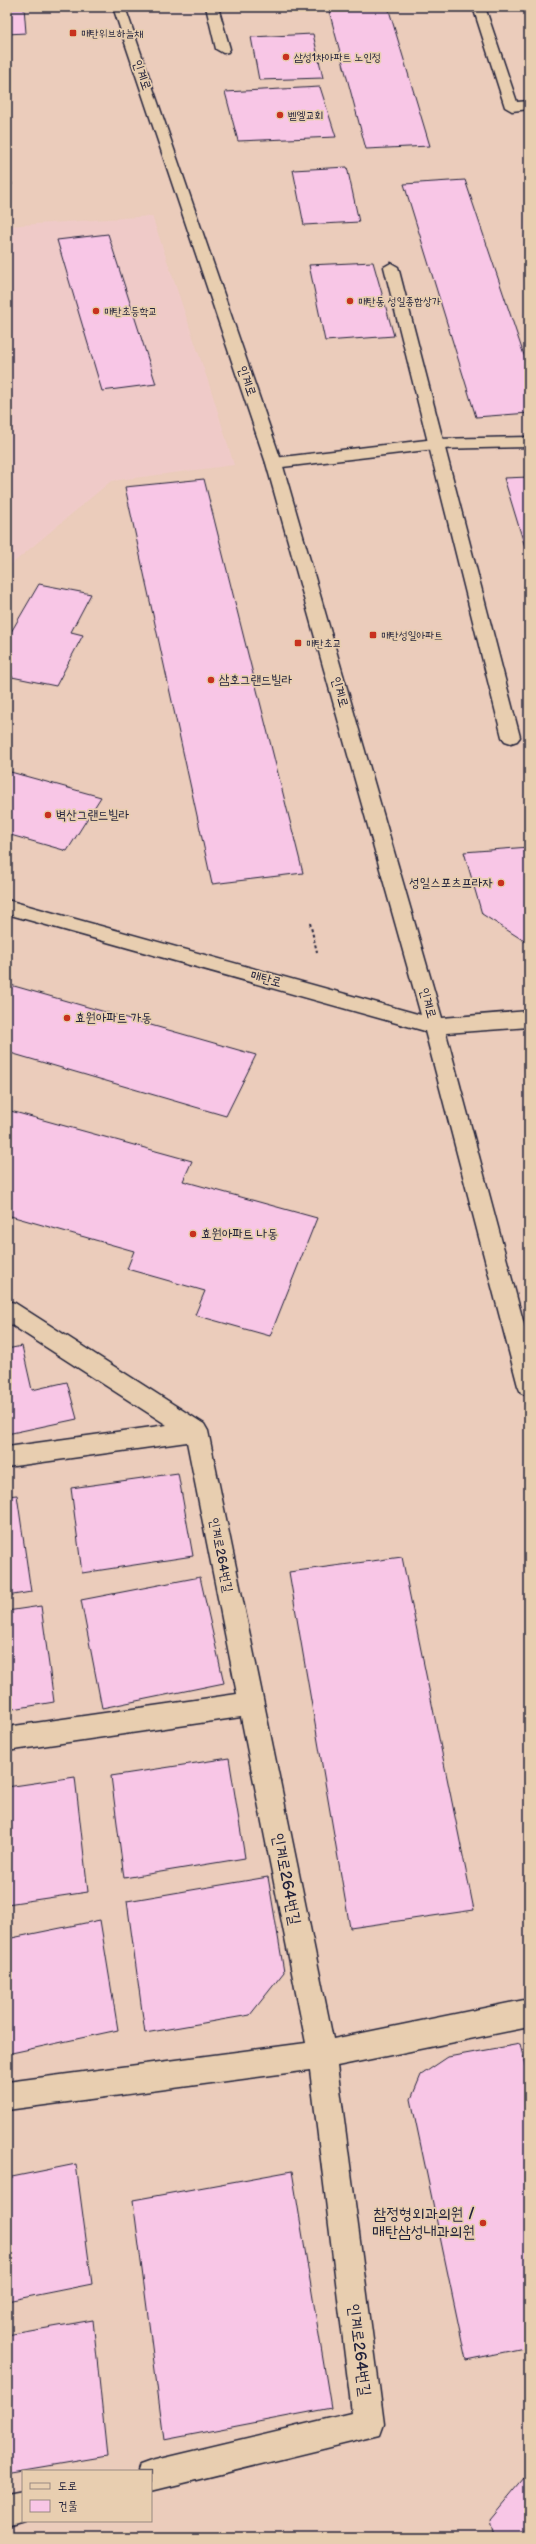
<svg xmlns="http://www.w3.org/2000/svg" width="536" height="2544" font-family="'Balsamiq Sans','Poor Story',sans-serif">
<rect width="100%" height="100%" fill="#ebccbb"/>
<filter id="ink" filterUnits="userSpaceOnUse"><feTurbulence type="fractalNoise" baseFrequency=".025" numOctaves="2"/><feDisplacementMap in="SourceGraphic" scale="8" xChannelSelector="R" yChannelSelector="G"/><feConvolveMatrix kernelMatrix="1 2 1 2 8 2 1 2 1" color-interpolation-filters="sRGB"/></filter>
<g filter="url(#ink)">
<path fill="#efcac8" d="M152,216L213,396L234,465L111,481L7,568V226Z"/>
<path fill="#f8c6e6" stroke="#22223b" d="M7,7H24L26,33L7,34Z
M328,7H388L430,146L366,149Z
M313,34L323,78L259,80L251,37Z
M320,87L336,137L238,141L225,92Z
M7,157H8L12,185L7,186Z
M347,167L359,222L304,225L293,170Z
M465,180L529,370V413L476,417L404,184Z
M108,234L156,384L102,391L57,240Z
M373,262L394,336L325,341L309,265Z
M529,477V560L504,478Z
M204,479L303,873L212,884L125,487Z
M39,584L91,594L71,632L83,635L56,686L7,676V639Z
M7,771L101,797L67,851L7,834Z
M529,847V944L482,914L464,852Z
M7,984L256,1055L226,1116L7,1052Z
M7,1110L192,1161L183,1181L317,1218L270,1336L195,1315L205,1291L127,1269L134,1251L7,1215Z
M22,1346L32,1390L67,1382L77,1419L7,1434V1349Z
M178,1473L193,1556L82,1573L71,1488Z
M17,1495L31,1592L7,1596V1496Z
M402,1557L474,1910L350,1928L289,1572Z
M200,1577L224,1683L102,1708L81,1600Z
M41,1606L54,1702L7,1710V1611Z
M229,1758L245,1858L124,1878L111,1776Z
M75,1777L88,1892L7,1904V1787Z
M268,1877L284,1972L250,2015L145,2033L127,1901Z
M100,1920L118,2030L7,2054V1939Z
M520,2044L529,2082V2347L466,2360L411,2099L421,2075L448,2057Z
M76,2164L92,2284L7,2301V2178Z
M292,2171L331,2408L164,2440L133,2200Z
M93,2320L107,2456L7,2473V2335Z
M529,2472V2537H494L490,2519Z"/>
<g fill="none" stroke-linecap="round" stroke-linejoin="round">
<defs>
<path id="lane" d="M206,7H218L230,49L228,52L223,53L216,49Z
M473,7H485L517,102L529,101V109L512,111L505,107Z
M529,437V447L435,449L274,468L266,463L274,458L435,439Z"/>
<path id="street" d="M391,263L398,267L520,737L517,741L511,743L505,741L502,737L384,267Z
M7,1301L15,1303L204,1424L208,1431L333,2039L529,1999V2027L337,2066L384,2424L380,2435L151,2491V2471H138L140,2465L151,2461L352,2413L310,2070L7,2110V2082L306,2043L241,1717L7,1751V1727L237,1694L187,1442L7,1467V1447L167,1425L7,1322Z
M23,2491L24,2521L7,2526V2494Z"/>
<path id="secondary" d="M113,7H125L282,463L442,1018L529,1011V1027L446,1033L529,1343V1396L521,1393L518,1386L425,1031L7,914V900L421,1015L266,463Z"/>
</defs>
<use href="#lane" stroke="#22223b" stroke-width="3"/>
<use href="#street" stroke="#22223b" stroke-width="3"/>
<use href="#secondary" stroke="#22223b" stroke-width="3"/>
<path stroke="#22223b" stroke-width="2" stroke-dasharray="3 2.5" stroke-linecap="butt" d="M310,923L317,952"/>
<use href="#lane" fill="#e8ceb0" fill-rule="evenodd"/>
<use href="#street" fill="#e8ceb0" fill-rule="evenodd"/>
<use href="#secondary" fill="#e8ceb0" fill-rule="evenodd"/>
</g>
</g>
<g fill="#c8321e" stroke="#e8ceb0" stroke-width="1.5">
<rect x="69" y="29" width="8" height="8" rx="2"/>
<circle cx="286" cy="57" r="4"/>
<circle cx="280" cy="115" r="4"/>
<circle cx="350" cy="301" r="4"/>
<circle cx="96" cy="311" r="4"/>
<rect x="369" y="631" width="8" height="8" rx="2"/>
<rect x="294" y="639" width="8" height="8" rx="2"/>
<circle cx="211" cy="680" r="4"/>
<circle cx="48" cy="815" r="4"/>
<circle cx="501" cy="883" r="4"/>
<circle cx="67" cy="1018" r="4"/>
<circle cx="193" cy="1234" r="4"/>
<circle cx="483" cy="2223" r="4"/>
</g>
<g text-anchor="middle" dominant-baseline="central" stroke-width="3.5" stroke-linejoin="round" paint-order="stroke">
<g font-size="11" fill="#22223b" stroke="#e8ceb0" text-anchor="start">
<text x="81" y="33">매탄위브하늘채</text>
<text x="294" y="57">삼성1차아파트 노인정</text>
<text x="288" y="115">벧엘교회</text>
<text x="358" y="301">매탄동 성일종합상가</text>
<text x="104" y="311">매탄초등학교</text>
<text x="381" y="635">매탄성일아파트</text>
<text x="306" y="643">매탄초교</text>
</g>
<g font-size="13" fill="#22223b" stroke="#e8ceb0">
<text transform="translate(142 75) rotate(71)">인계로</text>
<text transform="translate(247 381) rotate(71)">인계로</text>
<text transform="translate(340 692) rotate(74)">인계로</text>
<text transform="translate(266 979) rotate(15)">매탄로</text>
<text transform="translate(428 1003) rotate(75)">인계로</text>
<text transform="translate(221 1555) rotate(79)">인계로264번길</text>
</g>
<g font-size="13" fill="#22223b" stroke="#e8ceb0" text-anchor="start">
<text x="219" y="680">삼호그랜드빌라</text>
<text x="56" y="815">벽산그랜드빌라</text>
<text x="493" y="883" text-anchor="end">성일스포츠프라자</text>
<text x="75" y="1018">효원아파트 가동</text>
<text x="201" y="1234">효원아파트 나동</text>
</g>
<g font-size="16" fill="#22223b" stroke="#e8ceb0">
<text transform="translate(286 1879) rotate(79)">인계로264번길</text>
<text transform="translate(359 2350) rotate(83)">인계로264번길</text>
</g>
<g font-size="16" fill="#22223b" stroke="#e8ceb0" text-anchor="end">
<text x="475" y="2214">참정형외과의원 /<tspan x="475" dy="18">매탄삼성내과의원</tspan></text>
</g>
</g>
<rect width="536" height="2544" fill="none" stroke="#e8ceb0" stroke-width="24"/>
<rect x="12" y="12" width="512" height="2520" fill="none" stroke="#22223b" stroke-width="1.5" filter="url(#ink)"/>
<rect x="22" y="2470" width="130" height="52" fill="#e8ceb0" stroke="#998981"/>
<rect x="30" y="2483" width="20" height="6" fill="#e8ceb0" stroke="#998981"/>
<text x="58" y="2490" font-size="12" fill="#22223b">도로</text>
<rect x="30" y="2500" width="20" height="12" fill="#f8c6e6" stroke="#998981"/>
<text x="58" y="2510" font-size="12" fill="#22223b">건물</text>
</svg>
